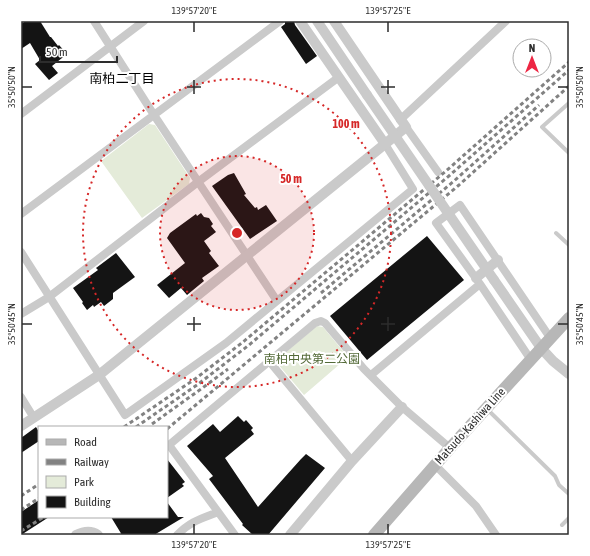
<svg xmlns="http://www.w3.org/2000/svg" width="590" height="556" font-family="'Asap Condensed','Noto Sans JP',sans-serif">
<rect width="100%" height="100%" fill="#fff"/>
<path fill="#e4ebd9" d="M149,124L155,125L190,178L189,184L142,218L101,161Z
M317,326L323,327L348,357L304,395L277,363L278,359Z"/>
<path fill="#141414" d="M26,21H40L50,37H51L58,46L59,45L67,54L52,66L58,73L49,80L35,64L40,60L30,43L21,49V24Z
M285,21H294L295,25L317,56L306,64L281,27L285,24Z
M234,173L246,194L244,195L255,208L257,207L258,210L266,205L277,221L250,239L212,186L228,175Z
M201,213L204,217L209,218L213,224L211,226L216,232L204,241L211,251L209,253L219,266L202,278L204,281L187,295L181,288L169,298L157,285L185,263L167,238L170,233L196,214L197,216Z
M427,236L464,280L367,360L330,316Z
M116,253L135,277L113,293V299L104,306L101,302L94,307L93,305L87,310L82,303L83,302L73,288L98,270L96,268Z
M238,416L244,422L246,420L253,428L251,430L254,434L225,458L258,507L301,459L306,454L325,468L268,535H253L242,525L243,524L209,479L213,476L187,446L213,424L220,432Z
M36,427L39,432V441L21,453V438Z
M167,459L185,482L182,484L184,486L167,498Z
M39,500V517H49L21,535V512Z
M167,502L178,517H184L154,535H122L111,517H167Z"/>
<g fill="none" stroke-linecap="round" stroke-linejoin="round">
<path stroke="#cacaca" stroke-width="4" d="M569,103L542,127L569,153
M556,233L569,245
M488,410L555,476L559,485L569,494
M562,525L569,518"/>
<path stroke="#cacaca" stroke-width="8" d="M94,21L154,115L277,301
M21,114L144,21
M400,120L506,21
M406,127L438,172
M21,214L280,21
M21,252L125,415L226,343L413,189L385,144
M21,314L49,297L198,182L339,77
M531,360L480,284L436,223L460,205L551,339
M269,361L352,461
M371,375L480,284
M21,397L34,418
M435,465L476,506L496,535
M177,535C191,521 200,519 218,512
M235,535L169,445L315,323L321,321L325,323L364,369L402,407L450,448"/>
<path stroke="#cacaca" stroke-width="10" d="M300,21L385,144
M317,21L367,95
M476,278L498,260
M494,280L541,348L553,361L569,374
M21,426L99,375L406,127L334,21
M76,535C84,531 91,530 98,535
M290,535L352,461L402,407"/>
<path stroke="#b7b7b7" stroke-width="12" d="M374,535L450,448L569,318"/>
<path stroke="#828282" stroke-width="3" stroke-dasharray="4 3" stroke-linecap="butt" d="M321,293L454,181L539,105
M152,424L201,389L228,369
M124,427L195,379L243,342L446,171L569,62
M136,427L197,385L249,345L450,175L569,70
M167,429L459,185L569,86
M21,496L39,484
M21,510L39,498
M21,531L44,517"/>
<path stroke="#cacaca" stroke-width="10" d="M367,95L494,280"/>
</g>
<path fill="none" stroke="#2d2d2d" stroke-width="1.5" d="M194,22V32M388,22V32M194,80V94M388,80V94M22,87H32M187,87H201M381,87H395M558,87H568M194,317V331M388,317V331M22,324H32M187,324H201M381,324H395M558,324H568M194,524V534M388,524V534"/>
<circle cx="237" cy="233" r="77" fill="#d62828" fill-opacity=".12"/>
<g fill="none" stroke="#d62828" stroke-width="2" stroke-dasharray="2 4">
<circle cx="237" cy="233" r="77"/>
<circle cx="237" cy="233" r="154"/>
</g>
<g text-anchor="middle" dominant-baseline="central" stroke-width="4" stroke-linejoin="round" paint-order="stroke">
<g font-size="12" fill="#536a38" stroke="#fff">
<text x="312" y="359">南柏中央第二公園</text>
</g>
<g font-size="12" fill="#2d2d2d" stroke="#fff">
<text transform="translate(470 426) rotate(-48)">Matsudo-Kashiwa Line</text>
</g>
<g font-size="13" fill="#000" stroke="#fff">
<text x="122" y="78">南柏二丁目</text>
</g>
</g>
<circle cx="237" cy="233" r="6" fill="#d62828" stroke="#fff" stroke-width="2"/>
<g font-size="12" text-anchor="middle" font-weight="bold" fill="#d62828" stroke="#fff" stroke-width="4" stroke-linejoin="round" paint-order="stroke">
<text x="346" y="128">100 m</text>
<text x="291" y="183">50 m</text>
</g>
<rect width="590" height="556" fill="none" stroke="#ffffff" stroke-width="44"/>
<rect x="38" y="426" width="130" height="92" fill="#ffffff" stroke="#ababab"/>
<rect x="46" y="439" width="20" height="6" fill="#b7b7b7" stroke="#ababab"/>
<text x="74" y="446" font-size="12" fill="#2d2d2d">Road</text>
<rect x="46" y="459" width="20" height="6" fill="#828282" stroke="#ababab"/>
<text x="74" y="466" font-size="12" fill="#2d2d2d">Railway</text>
<rect x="46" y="476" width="20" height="12" fill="#e4ebd9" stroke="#ababab"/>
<text x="74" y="486" font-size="12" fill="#2d2d2d">Park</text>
<rect x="46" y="496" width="20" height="12" fill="#141414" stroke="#ababab"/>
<text x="74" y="506" font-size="12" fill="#2d2d2d">Building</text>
<g transform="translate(532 58)"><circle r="19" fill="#ffffff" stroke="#ababab"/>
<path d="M0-3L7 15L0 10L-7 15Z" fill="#ed2643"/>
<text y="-6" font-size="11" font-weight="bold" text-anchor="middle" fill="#2d2d2d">N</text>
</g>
<path d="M40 56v6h77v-6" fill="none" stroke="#2d2d2d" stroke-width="2"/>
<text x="46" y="56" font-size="12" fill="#2d2d2d" stroke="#ffffff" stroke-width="3" paint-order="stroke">50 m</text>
<rect x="22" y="22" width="546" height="512" fill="none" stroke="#2d2d2d" stroke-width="1.5"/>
<g font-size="10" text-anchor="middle" fill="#2d2d2d">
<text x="194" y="14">139°57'20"E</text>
<text x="388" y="14">139°57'25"E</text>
<text transform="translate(11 87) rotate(-90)" y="4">35°50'50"N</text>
<text transform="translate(579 87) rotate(-90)" y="4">35°50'50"N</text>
<text transform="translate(11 324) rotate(-90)" y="4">35°50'45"N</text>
<text transform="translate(579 324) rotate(-90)" y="4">35°50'45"N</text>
<text x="194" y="548">139°57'20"E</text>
<text x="388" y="548">139°57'25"E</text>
</g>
</svg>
